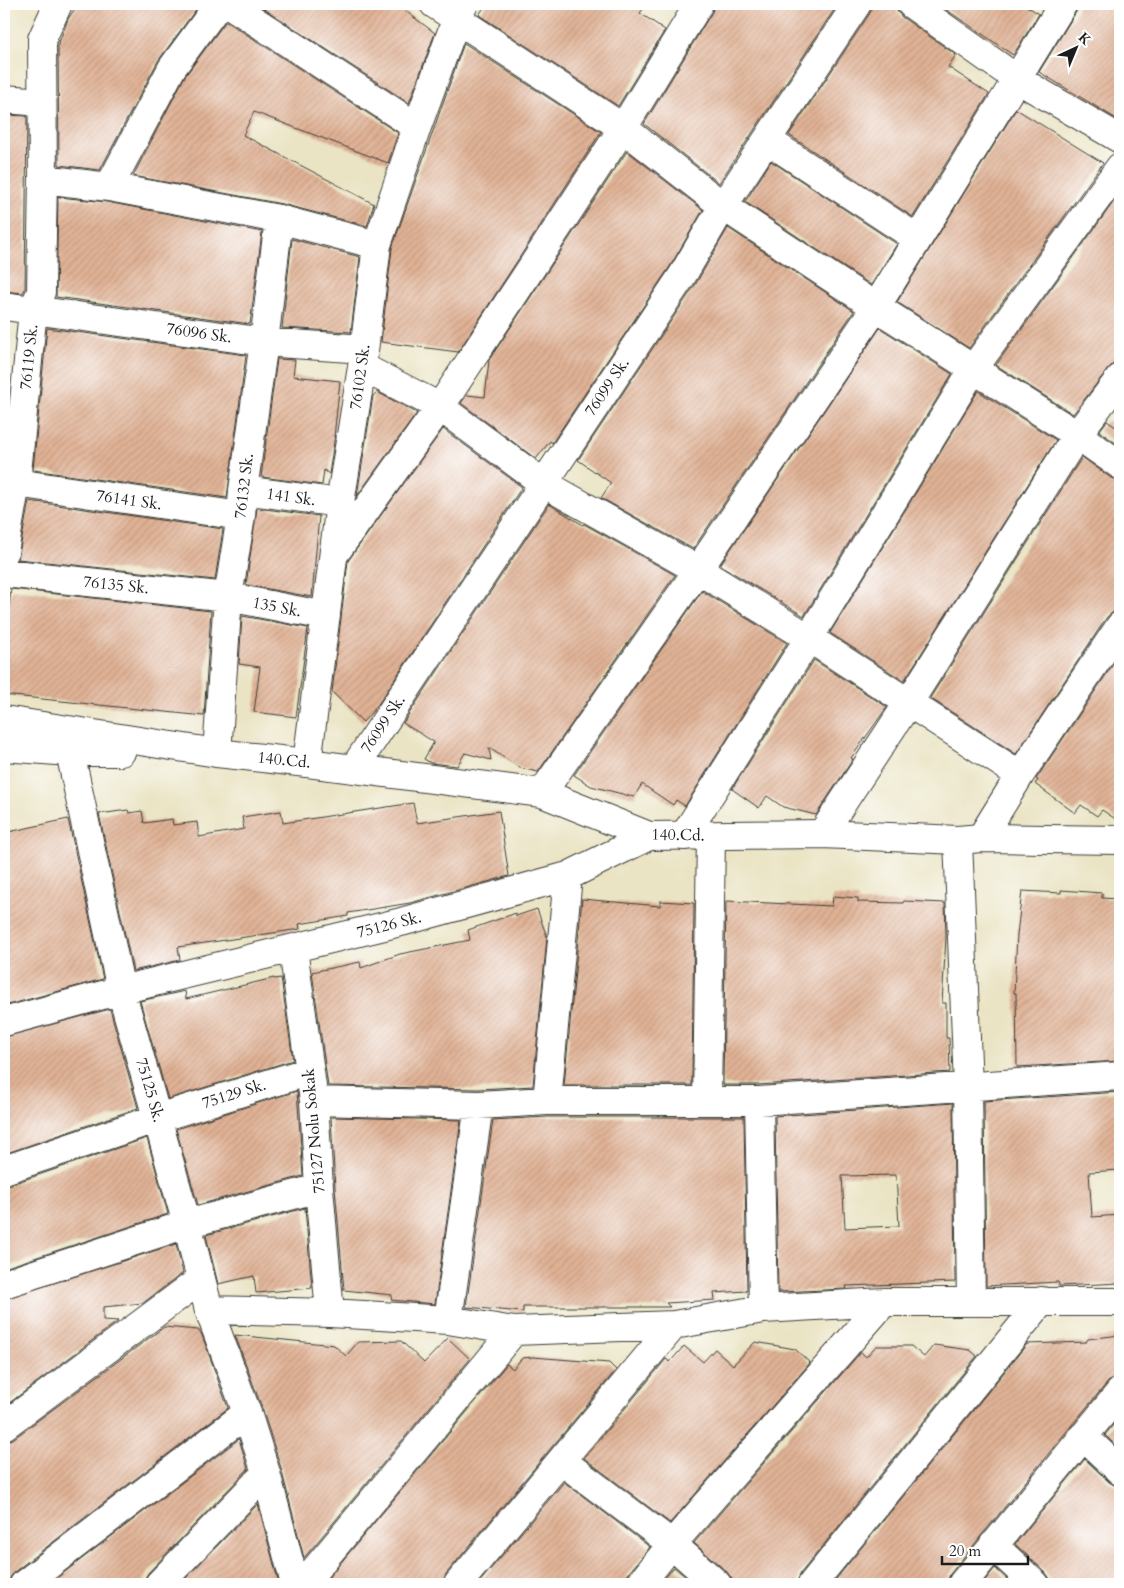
<svg xmlns="http://www.w3.org/2000/svg" width="1124" height="1588" font-family="Cardo,serif">
<defs>
<pattern id="building-hatch" width="6" height="6" patternUnits="userSpaceOnUse" patternTransform="scale(1.25)"><rect width="6" height="6" fill="#e0b295"/><path d="M-1 1l2-2M0 6l6-6M5 7l2-2" fill="none" stroke="#c09880"/></pattern>
</defs>
<rect width="100%" height="100%" fill="#fff"/>
<filter id="ink" filterUnits="userSpaceOnUse"><feTurbulence type="fractalNoise" baseFrequency=".02" numOctaves="2"/><feDisplacementMap in="SourceGraphic" scale="10" xChannelSelector="R" yChannelSelector="G"/><feConvolveMatrix kernelMatrix="1 2 1 2 8 2 1 2 1" color-interpolation-filters="sRGB"/></filter>
<filter id="wash" filterUnits="userSpaceOnUse"><feTurbulence type="fractalNoise" baseFrequency=".0096" numOctaves="4" result="noise"/><feDisplacementMap in="SourceGraphic" scale="20" xChannelSelector="R" yChannelSelector="G"/><feGaussianBlur stdDeviation="1.12" result="paint"/><feColorMatrix in="noise" values="0 0 0 0 0 0 0 0 0 0 0 0 0 0 0 0 0 1.4 0 .05"/><feComposite in="paint" operator="in"/></filter>
<g filter="url(#wash)">
<rect width="100%" height="100%" fill="#eae4c4"/>
<g id="blocks">
<path fill="url(#building-hatch)" fill-rule="evenodd" d="M78,4H200L158,61L100,170L59,165L58,45L68,19Z
M257,4H396L435,33L409,103Z
M486,4H647L640,13L665,30L618,106L479,15Z
M715,4H838L719,183L644,124L712,12Z
M874,4H896L897,11L902,17L956,55L948,67L989,94L913,217L789,135L870,13Z
M938,4H1024L1039,14L1013,55Z
M1079,4H1120V121L1039,72L1076,12Z
M226,21L398,133L388,163L254,112L243,135L374,204L367,226L282,204L133,176L185,76Z
M464,43L601,132L458,352L381,342L392,248Z
M1016,109L1103,163L969,348L897,302Z
M4,115L27,116L25,289L23,293L4,291Z
M627,151L703,210L669,268L552,443L550,441L536,459L461,403L467,395L485,397L489,360Z
M771,161L897,244L871,285L745,202Z
M1120,193V363L1113,364L1108,369L1073,414L996,365Z
M58,197L107,202L262,232L250,324L56,297Z
M728,228L854,311L693,549L601,498L611,483L578,460L695,285Z
M292,239L360,257L351,332L282,328Z
M47,328L246,355L227,498L33,470Z
M880,328L952,374L804,616L720,565Z
M277,359L295,360L293,376L340,381L334,437L335,435L329,474L324,470L322,485L261,477Z
M4,391L9,392L4,448Z
M978,391L1056,440L904,681L830,633Z
M377,392L417,413L357,496L373,396Z
M1107,421L1120,430V446L1099,431Z
M443,429L522,487L377,706L363,722L332,692L348,561Z
M1082,457L1111,478L1120,480V610L1113,612L1107,617L1016,754L930,698Z
M29,501L223,529L215,580L18,559Z
M549,504L583,525L584,524L675,575L538,772L520,768L489,748L491,760L465,753L457,766L431,763L424,759L434,742L403,723Z
M257,508L319,516L312,597L246,585Z
M11,589L211,611L204,716L4,695V656Z
M702,591L787,643L685,806L676,800L673,805L642,784L634,797L591,786L574,775Z
M242,616L308,628L296,717L254,712L260,667L239,664Z
M1120,654V822L1102,810L1097,816L1081,805L1075,813L1035,784L1038,780L1036,779Z
M814,660L887,707L851,758L853,759L816,815L783,807L767,796L759,808L732,789Z
M413,803L417,823L499,811L509,876L410,903L348,913V916L299,924L300,929L178,947L180,960L133,971L99,814L128,810L129,813L142,811L144,823L172,819L173,825L197,822L199,837L244,829L242,817L281,811L283,823Z
M68,819L103,979L4,1006V833Z
M1061,890L1102,893V898L1120,899V1061L1017,1067L1016,993H1014L1017,935L1022,891L1061,893Z
M833,896L858,898V902L903,903L904,901L945,903L946,937L942,1003H946V1038H949L950,1072L758,1085H723L726,901L832,906Z
M582,899L660,906V901L694,903L692,1085H564Z
M537,909L547,937L533,1086L479,1089L328,1086L312,972L360,962L361,968L400,954L470,940L468,930L516,913V916Z
M274,978V979L281,978L293,1060L168,1099L140,1001L185,991L186,999Z
M110,1009L138,1108L4,1154V1037Z
M297,1091L303,1176L198,1205L176,1129Z
M1120,1092V1170L1089,1172L1092,1217L1120,1215V1283L1059,1286L1058,1282L986,1286L984,1101Z
M953,1103L955,1282L846,1286L847,1289L778,1292L775,1116ZM896,1175L899,1226L845,1228L842,1176Z
M331,1117L461,1120L435,1304L391,1300L392,1295L344,1290L335,1187Z
M547,1117H744L747,1291L714,1293L715,1300L666,1303L670,1307H523V1312L466,1307L493,1120Z
M147,1138L168,1214L4,1268V1185H9Z
M305,1208L312,1288L256,1293L254,1276L218,1284L206,1235Z
M176,1244L183,1273L143,1303L103,1307V1320L118,1321L4,1407V1299Z
M164,1327L198,1330L202,1335L228,1408L14,1572L10,1578L9,1584H4V1441L13,1439Z
M235,1335L334,1345L346,1356L358,1342L401,1341L424,1363L448,1338L470,1359L304,1558L281,1468L262,1408Z
M1120,1335V1377L1114,1378L1108,1382L1071,1426L950,1574L947,1584H832L1027,1344L1086,1342L1088,1339Z
M755,1342L795,1349L810,1363L670,1523L584,1458L666,1359L670,1362L684,1346L703,1362L715,1349L733,1365Z
M934,1345L970,1350L977,1356L800,1574L797,1584H732V1579L727,1572L694,1543L861,1352L866,1357L876,1346H911L924,1357Z
M533,1357L609,1363L616,1370L446,1574L443,1584H323L507,1364L513,1369L522,1358Z
M1120,1416V1450L1105,1435Z
M239,1439L248,1469L148,1573L144,1580V1584H49Z
M1085,1459L1109,1482L1116,1486H1120V1584H1050V1579L1046,1573L1015,1544Z
M564,1482L650,1547L628,1574L625,1584H478Z
M258,1504L279,1584H180Z
M674,1567L694,1584H660Z
M995,1568L1012,1584H982Z"/>
</g>
</g>
<g filter="url(#ink)">
<use href="#blocks" fill-opacity="0" stroke="#3b3a35" stroke-width="1"/>
<g fill="none" stroke-linecap="round" stroke-linejoin="round">
<defs>
<path id="street" d="M229,4L417,127
M434,4L623,128L723,206L876,307L1077,435L1120,465
M911,4L1017,79L1120,139
M4,99L42,102
M767,140L918,239
M43,179L109,187L279,219L377,245
M109,187L172,68L219,4
M4,306L264,342L364,349
M362,367L440,407L543,483L698,570L809,638L1020,775
M16,483L241,516
M243,490L340,503
M4,552L16,483L33,310L41,292L43,179L42,39L58,4
M335,553L440,407L623,128L699,4
M4,573L228,597L326,616
M70,752L121,990L187,1224L209,1310L330,1313L448,1320L514,1331L674,1325L763,1309L884,1302H1120
M217,753L228,597L241,516L243,490L264,342L279,219
M307,763L340,503L362,367L377,245L417,127L456,20L464,4
M354,768L682,276L723,206L857,4
M542,793L698,570L876,307L1063,4
M822,834L909,702L1077,435L1120,378
M684,836L809,638L974,368L1120,167
M981,838L1020,775L1120,626
M958,840L968,1087L971,1302
M293,949L314,1101L319,1188L330,1313
M4,1022L121,990L401,922L568,876L649,836
M314,1101L479,1105L547,1101H759L1120,1076
M547,1101L568,876
M707,1101L711,836
M759,1101L763,1309
M4,1170L158,1118L310,1071
M4,1284L187,1224L319,1188
M209,1310L247,1413L266,1473L295,1584
M448,1320L479,1105
M4,1426L200,1280
M1083,1436L1120,1471
M562,1461L672,1544L717,1584
M993,1545L1035,1584
M24,1584L247,1413
M159,1584L266,1473
M303,1584L514,1331
M458,1584L674,1325
M640,1584L672,1544L884,1302
M812,1584L1042,1301
M962,1584L1120,1392"/>
<path id="secondary" d="M4,720L217,753L307,763L542,793L649,836L822,834L958,840L981,838L1120,840
M4,747L70,752H121"/>
</defs>
<use href="#street" stroke="#3b3a35" stroke-width="30"/>
<use href="#secondary" stroke="#3b3a35" stroke-width="30"/>
<use href="#street" stroke="#fff" stroke-width="28"/>
<use href="#secondary" stroke="#fff" stroke-width="28"/>
</g>
</g>
<g text-anchor="middle" dominant-baseline="central" stroke-width="4" stroke-linejoin="round" paint-order="stroke">
<g font-size="16" fill="#1c1c1c" stroke="#fff">
<text transform="translate(199 333) rotate(8)">76096 Sk.</text>
<text transform="translate(29 357) rotate(-84)">76119 Sk.</text>
<text transform="translate(360 377) rotate(-82)">76102 Sk.</text>
<text transform="translate(607 387) rotate(-56)">76099 Sk.</text>
<text transform="translate(244 486) rotate(-83)">76132 Sk.</text>
<text transform="translate(291 497) rotate(8)">141 Sk.</text>
<text transform="translate(129 500) rotate(8)">76141 Sk.</text>
<text transform="translate(116 585) rotate(6)">76135 Sk.</text>
<text transform="translate(277 607) rotate(11)">135 Sk.</text>
<text transform="translate(383 724) rotate(-56)">76099 Sk.</text>
<text transform="translate(284 760) rotate(6)">140.Cd.</text>
<text transform="translate(678 835) rotate(1)">140.Cd.</text>
<text transform="translate(389 925) rotate(-14)">75126 Sk.</text>
<text transform="translate(150 1090) rotate(74)">75125 Sk.</text>
<text transform="translate(234 1094) rotate(-17)">75129 Sk.</text>
<text transform="translate(314 1131) rotate(-95)">75127 Nolu Sokak</text>
</g>
</g>
<rect width="1124" height="1588" fill="none" stroke="#fff" stroke-width="20"/>
<g transform="translate(1076 48) rotate(44)" stroke="#ffffff" stroke-width="4" paint-order="stroke">
<path d="M0-4L9 19L0 12L-9 19Z" fill="#1c1c1c"/>
<text y="-8" font-size="14" font-weight="bold" text-anchor="middle" fill="#1c1c1c">K</text>
</g>
<path d="M942 1556v8h86v-8" fill="none" stroke="#1c1c1c" stroke-width="2.5"/>
<text x="949" y="1556" font-size="15" fill="#1c1c1c" stroke="#ffffff" stroke-width="4" paint-order="stroke">20 m</text>
</svg>
